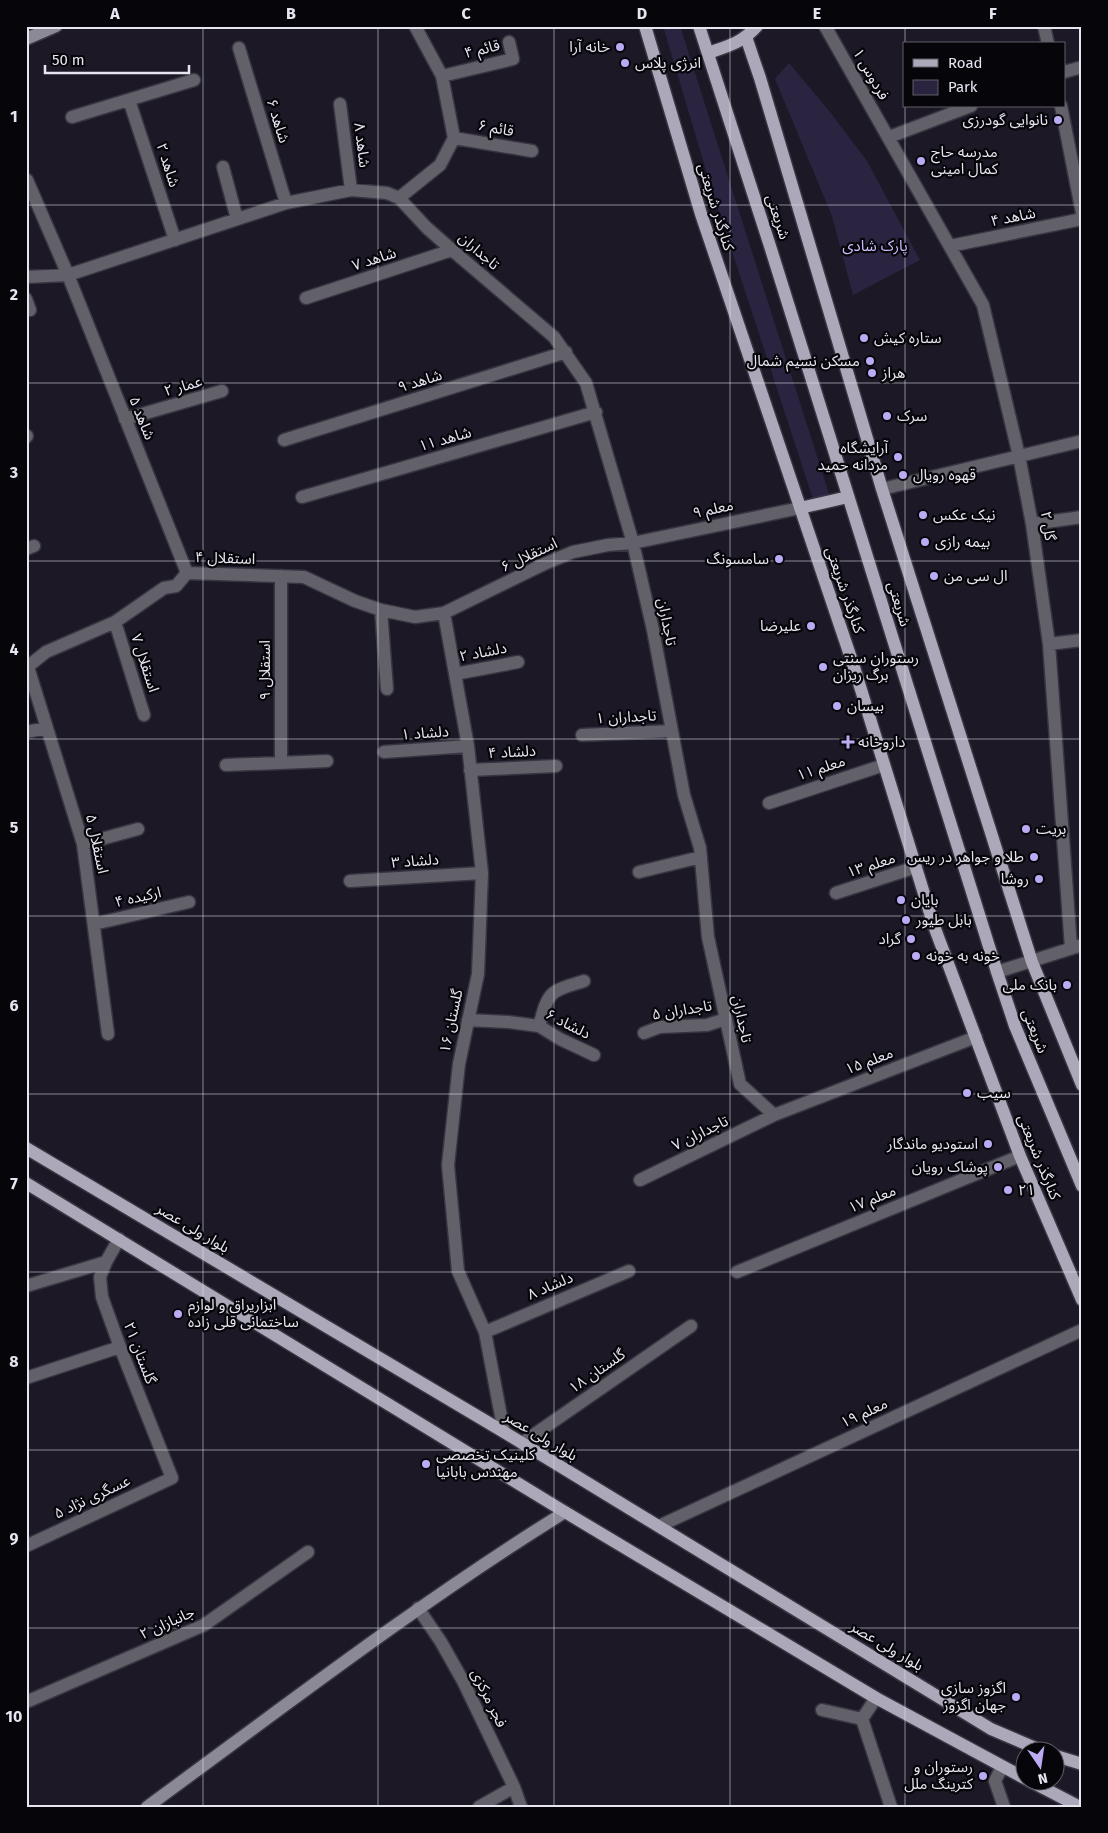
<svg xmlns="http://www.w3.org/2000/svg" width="1108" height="1833" font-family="'Fira Sans','Noto Sans Arabic',sans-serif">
<rect width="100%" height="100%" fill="#1c1826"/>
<path fill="#2b2440" d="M663,26H680L830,497L814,502L711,187Z
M789,63L830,112L867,161L920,260L853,295L832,216L775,79Z"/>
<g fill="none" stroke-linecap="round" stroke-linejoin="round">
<defs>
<path id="minor" d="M825,26L983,305L1019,456L1032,524L1049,644L1071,948
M1044,26L1048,44
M239,48L286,203
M1064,72L1082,67
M442,76L513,59L509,42
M129,100L175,240
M340,104L351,190
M1061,106L1082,213
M72,117L194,80
M889,137L971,106
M454,138L532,151
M223,167L237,219
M27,180L68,275L187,573
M399,198L427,228L452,250L554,337L586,383L633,543L653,630L684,795L700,848L708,937L740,1084L774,1115
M950,246L1082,219
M26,277L68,275L286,203L351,190L387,193L399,198L440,165L454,138L442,76L415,26
M306,298L452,250
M26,299L30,310
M125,419L222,391
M26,437L27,436
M284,440L566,352
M882,489L1082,441
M302,497L596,412
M1032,524L1082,517
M26,549L34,546
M281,576V763
M381,610L387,689
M444,613L468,746L482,873L478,974L459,1064L448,1165L458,1271L485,1332L504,1432
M115,622L144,715
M1049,644L1082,640
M28,667L83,844L108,1034
M26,668L46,652L115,622L164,588L176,586L187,573L304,577L355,601L381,610L415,617L444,613L544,564L573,552L608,545L633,543L800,508
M455,674L518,662
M26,732L47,728
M582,735L671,731
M384,752L468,746
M226,765L327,761
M470,770L556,766
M769,803L884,765
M83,844L138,829
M639,872L701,857
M350,881L482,873
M836,893L916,867
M94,924L189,902
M997,972L1082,945
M468,1020L508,1022L539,1026L560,1039L594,1055
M539,1026C549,990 549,992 584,981
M644,1033L660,1027L707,1025L726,1019
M640,1180L774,1115L976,1037
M737,1272L1020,1156
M26,1286L106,1262
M485,1332L629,1271
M26,1378L120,1347
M522,1443L691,1326
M659,1526L1082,1330
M26,1546L172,1478L120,1347L102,1297L100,1277L106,1262L119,1239
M418,1608L441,1642L463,1681L514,1787L521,1807
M876,1698L862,1719L891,1807
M26,1702L204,1625L308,1552
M822,1710L862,1719
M1002,1767L995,1781L1004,1807
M479,1807L514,1787"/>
<path id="secondary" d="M26,39L56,26
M147,1807C285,1706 420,1602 565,1512"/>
<path id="primary" d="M645,26L701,214L854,667L934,926L1020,1156L1082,1300
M699,26L770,246L997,972L1015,1026L1082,1186
M746,37L760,78L882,489L947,694L1032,962L1082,1085
M708,53C728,46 742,43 757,26
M800,508L848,497
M26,1148L504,1432L991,1729L1040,1750
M26,1183L565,1512L876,1698L1026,1779
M1056,1756L1082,1764
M1028,1780L1080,1807"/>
</defs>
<use href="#minor" stroke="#383542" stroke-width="15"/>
<use href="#secondary" stroke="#383542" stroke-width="15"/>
<use href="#primary" stroke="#383542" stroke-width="15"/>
<use href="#minor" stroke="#626169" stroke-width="12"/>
<use href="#secondary" stroke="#8c8996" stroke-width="12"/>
<use href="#primary" stroke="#aca8b9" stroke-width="12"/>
</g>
<path fill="none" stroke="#e7e5f0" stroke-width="1" stroke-opacity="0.55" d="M203,26V1807M378,26V1807M554,26V1807M730,26V1807M905,26V44M905,106V1807M26,205H1082M26,383H1082M26,561H1082M26,739H1082M26,916H1082M26,1094H1082M26,1272H1082M26,1450H1082M26,1628H1082"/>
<g fill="#bcaaf5" stroke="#06050a" stroke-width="2">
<circle cx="620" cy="47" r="5"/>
<circle cx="625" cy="63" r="5"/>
<circle cx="1058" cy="120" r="5"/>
<circle cx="921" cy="161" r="5"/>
<circle cx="864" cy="338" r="5"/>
<circle cx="870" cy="361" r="5"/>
<circle cx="872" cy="373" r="5"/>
<circle cx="887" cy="416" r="5"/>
<circle cx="898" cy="457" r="5"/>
<circle cx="903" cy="475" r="5"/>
<circle cx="923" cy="515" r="5"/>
<circle cx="925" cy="542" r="5"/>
<circle cx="779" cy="559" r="5"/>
<circle cx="934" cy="576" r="5"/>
<circle cx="811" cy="626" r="5"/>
<circle cx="823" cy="667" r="5"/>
<circle cx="837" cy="706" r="5"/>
<path d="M845.5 734.5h5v5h5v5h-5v5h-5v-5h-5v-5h5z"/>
<circle cx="1026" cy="829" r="5"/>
<circle cx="1034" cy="857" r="5"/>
<circle cx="1039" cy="879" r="5"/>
<circle cx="901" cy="900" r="5"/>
<circle cx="906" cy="920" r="5"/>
<circle cx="911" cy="939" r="5"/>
<circle cx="916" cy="956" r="5"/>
<circle cx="1067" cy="985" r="5"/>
<circle cx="967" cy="1093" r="5"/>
<circle cx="988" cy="1144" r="5"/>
<circle cx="998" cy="1167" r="5"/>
<circle cx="1008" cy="1190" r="5"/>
<circle cx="178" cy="1314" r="5"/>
<circle cx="426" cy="1464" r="5"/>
<circle cx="1016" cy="1697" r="5"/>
<circle cx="983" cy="1776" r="5"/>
</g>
<g text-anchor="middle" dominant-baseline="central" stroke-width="4.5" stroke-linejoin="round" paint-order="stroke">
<g font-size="15" fill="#e7e5f0" stroke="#06050a" text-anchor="start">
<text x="610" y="47" text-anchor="end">خانه آرا</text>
<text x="635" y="63">انرژی پلاس</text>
<text x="1048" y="120" text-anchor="end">نانوایی گودرزی</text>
<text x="931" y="152">مدرسه حاج<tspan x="931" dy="17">کمال امینی</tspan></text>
<text x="874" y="338">ستاره کیش</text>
<text x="860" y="361" text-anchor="end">مسکن نسیم شمال</text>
<text x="882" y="373">هراز</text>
<text x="897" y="416">سرک</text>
<text x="888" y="448" text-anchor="end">آرایشگاه<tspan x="888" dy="17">مردانه حمید</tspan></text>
<text x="913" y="475">قهوه رویال</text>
<text x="933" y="515">نیک عکس</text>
<text x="935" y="542">بیمه رازی</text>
<text x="769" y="559" text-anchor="end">سامسونگ</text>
<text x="944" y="576">ال سی من</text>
<text x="801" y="626" text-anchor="end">علیرضا</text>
<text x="833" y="658">رستوران سنتی<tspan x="833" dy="17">برگ ریزان</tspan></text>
<text x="847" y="706">بیسان</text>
<text x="858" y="742">داروخانه</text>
<text x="1036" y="829">بریت</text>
<text x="1024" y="857" text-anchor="end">طلا و جواهر در ریس</text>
<text x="1029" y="879" text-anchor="end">روشا</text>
<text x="911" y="900">بایان</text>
<text x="916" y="920">بابل طیور</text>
<text x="901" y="939" text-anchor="end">گراد</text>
<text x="926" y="956">خونه به خونه</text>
<text x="1057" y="985" text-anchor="end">بانک ملی</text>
<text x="977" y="1093">سیب</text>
<text x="978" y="1144" text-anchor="end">استودیو ماندگار</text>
<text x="988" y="1167" text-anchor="end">پوشاک رویان</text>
<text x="1018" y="1190">۲۱</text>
<text x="188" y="1305">ابزاریراق و لوازم<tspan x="188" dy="17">ساختمانی قلی زاده</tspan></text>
<text x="436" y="1455">کلینیک تخصصی<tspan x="436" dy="17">مهندس بابانیا</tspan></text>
<text x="1006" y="1688" text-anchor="end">اگزوز سازی<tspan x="1006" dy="17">جهان اگزوز</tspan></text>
<text x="973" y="1767" text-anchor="end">رستوران و<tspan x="973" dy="17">کترینگ ملل</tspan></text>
</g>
<g font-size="15" fill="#e7e5f0" stroke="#06050a">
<text transform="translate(482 49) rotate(-14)">قائم ۴</text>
<text transform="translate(871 74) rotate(60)">فردوس ۱</text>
<text transform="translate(278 121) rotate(73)">شاهد ۶</text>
<text transform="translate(496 128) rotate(10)">قائم ۶</text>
<text transform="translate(362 145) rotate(83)">شاهد ۸</text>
<text transform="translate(168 165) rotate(72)">شاهد ۲</text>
<text transform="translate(716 207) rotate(73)">کنارگذر شریعتی</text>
<text transform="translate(778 217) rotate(72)">شریعتی</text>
<text transform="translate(1013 217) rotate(-11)">شاهد ۴</text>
<text transform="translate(479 251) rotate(41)">تاجداران</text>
<text transform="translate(374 259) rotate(-18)">شاهد ۷</text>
<text transform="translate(420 381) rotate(-17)">شاهد ۹</text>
<text transform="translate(183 386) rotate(-16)">عمار ۲</text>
<text transform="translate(142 418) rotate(68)">شاهد ۵</text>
<text transform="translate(445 439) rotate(-16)">شاهد ۱۱</text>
<text transform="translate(713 509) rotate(-12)">معلم ۹</text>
<text transform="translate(1048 526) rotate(81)">گل ۲</text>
<text transform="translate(529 555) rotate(-25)">استقلال ۶</text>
<text transform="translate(225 558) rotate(2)">استقلال ۴</text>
<text transform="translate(845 590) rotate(71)">کنارگذر شریعتی</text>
<text transform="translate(899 604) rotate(73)">شریعتی</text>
<text transform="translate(667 622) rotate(79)">تاجداران</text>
<text transform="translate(483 652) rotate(-11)">دلشاد ۲</text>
<text transform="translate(145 663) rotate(72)">استقلال ۷</text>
<text transform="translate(265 670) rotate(-90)">استقلال ۹</text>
<text transform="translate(626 717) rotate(-3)">تاجداران ۱</text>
<text transform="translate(425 733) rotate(-4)">دلشاد ۱</text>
<text transform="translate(512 752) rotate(-3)">دلشاد ۴</text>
<text transform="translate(821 768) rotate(-18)">معلم ۱۱</text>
<text transform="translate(97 844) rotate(78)">استقلال ۵</text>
<text transform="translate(415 861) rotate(-4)">دلشاد ۳</text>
<text transform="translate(871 865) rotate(-18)">معلم ۱۳</text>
<text transform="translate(138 897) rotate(-13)">ارکیده ۴</text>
<text transform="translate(682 1010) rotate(-9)">تاجداران ۵</text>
<text transform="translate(742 1019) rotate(78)">تاجداران</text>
<text transform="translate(451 1021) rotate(-78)">گلستان ۱۶</text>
<text transform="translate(568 1024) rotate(27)">دلشاد ۶</text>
<text transform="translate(1035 1031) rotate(68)">شریعتی</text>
<text transform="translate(869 1061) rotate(-21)">معلم ۱۵</text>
<text transform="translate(700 1133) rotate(-26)">تاجداران ۷</text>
<text transform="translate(1039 1157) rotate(68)">کنارگذر شریعتی</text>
<text transform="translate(872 1199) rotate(-22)">معلم ۱۷</text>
<text transform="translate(193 1228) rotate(31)">بلوار ولی عصر</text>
<text transform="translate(550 1286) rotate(-23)">دلشاد ۸</text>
<text transform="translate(140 1353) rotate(69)">گلستان ۲۱</text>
<text transform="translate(597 1371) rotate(-35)">گلستان ۱۸</text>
<text transform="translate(864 1413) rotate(-25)">معلم ۱۹</text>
<text transform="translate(541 1436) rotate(31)">بلوار ولی عصر</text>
<text transform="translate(92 1497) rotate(-25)">عسگری نژاد ۵</text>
<text transform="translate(167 1623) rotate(-24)">جانبازان ۲</text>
<text transform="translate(887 1646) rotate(31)">بلوار ولی عصر</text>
<text transform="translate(489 1698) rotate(64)">فجر مرکزی</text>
</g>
<g font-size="15" fill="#ccbefd" stroke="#06050a">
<text x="875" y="246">پارک شادی</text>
</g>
</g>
<rect width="1108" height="1833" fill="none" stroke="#06050a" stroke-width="55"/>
<rect x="903" y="42" width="162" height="65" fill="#06050a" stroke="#605f66"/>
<rect x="913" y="59" width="25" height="8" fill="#aca8b9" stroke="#605f66"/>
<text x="948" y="68" font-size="15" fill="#e7e5f0">Road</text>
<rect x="913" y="80" width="25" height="15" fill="#2b2440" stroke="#605f66"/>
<text x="948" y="92" font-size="15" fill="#e7e5f0">Park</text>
<g transform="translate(1040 1766) rotate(167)"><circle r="24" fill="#06050a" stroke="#605f66"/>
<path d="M0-4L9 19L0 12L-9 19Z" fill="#bcaaf5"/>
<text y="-8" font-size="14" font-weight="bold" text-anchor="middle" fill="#e7e5f0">N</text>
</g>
<path d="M45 65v8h144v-8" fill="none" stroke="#e7e5f0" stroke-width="2.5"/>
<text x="52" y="65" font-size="15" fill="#e7e5f0" stroke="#06050a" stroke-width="4" paint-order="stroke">50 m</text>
<rect x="28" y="28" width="1052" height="1778" fill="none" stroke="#e7e5f0" stroke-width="2"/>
<g font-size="16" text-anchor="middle" font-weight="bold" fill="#e7e5f0">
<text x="115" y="19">A</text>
<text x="291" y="19">B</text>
<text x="466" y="19">C</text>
<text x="642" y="19">D</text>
<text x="817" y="19">E</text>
<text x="993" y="19">F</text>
<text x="14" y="122">1</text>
<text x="14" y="300">2</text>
<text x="14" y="478">3</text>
<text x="14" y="655">4</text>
<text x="14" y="833">5</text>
<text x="14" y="1011">6</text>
<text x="14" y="1189">7</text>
<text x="14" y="1367">8</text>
<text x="14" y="1544">9</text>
<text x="14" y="1722">10</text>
</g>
</svg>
